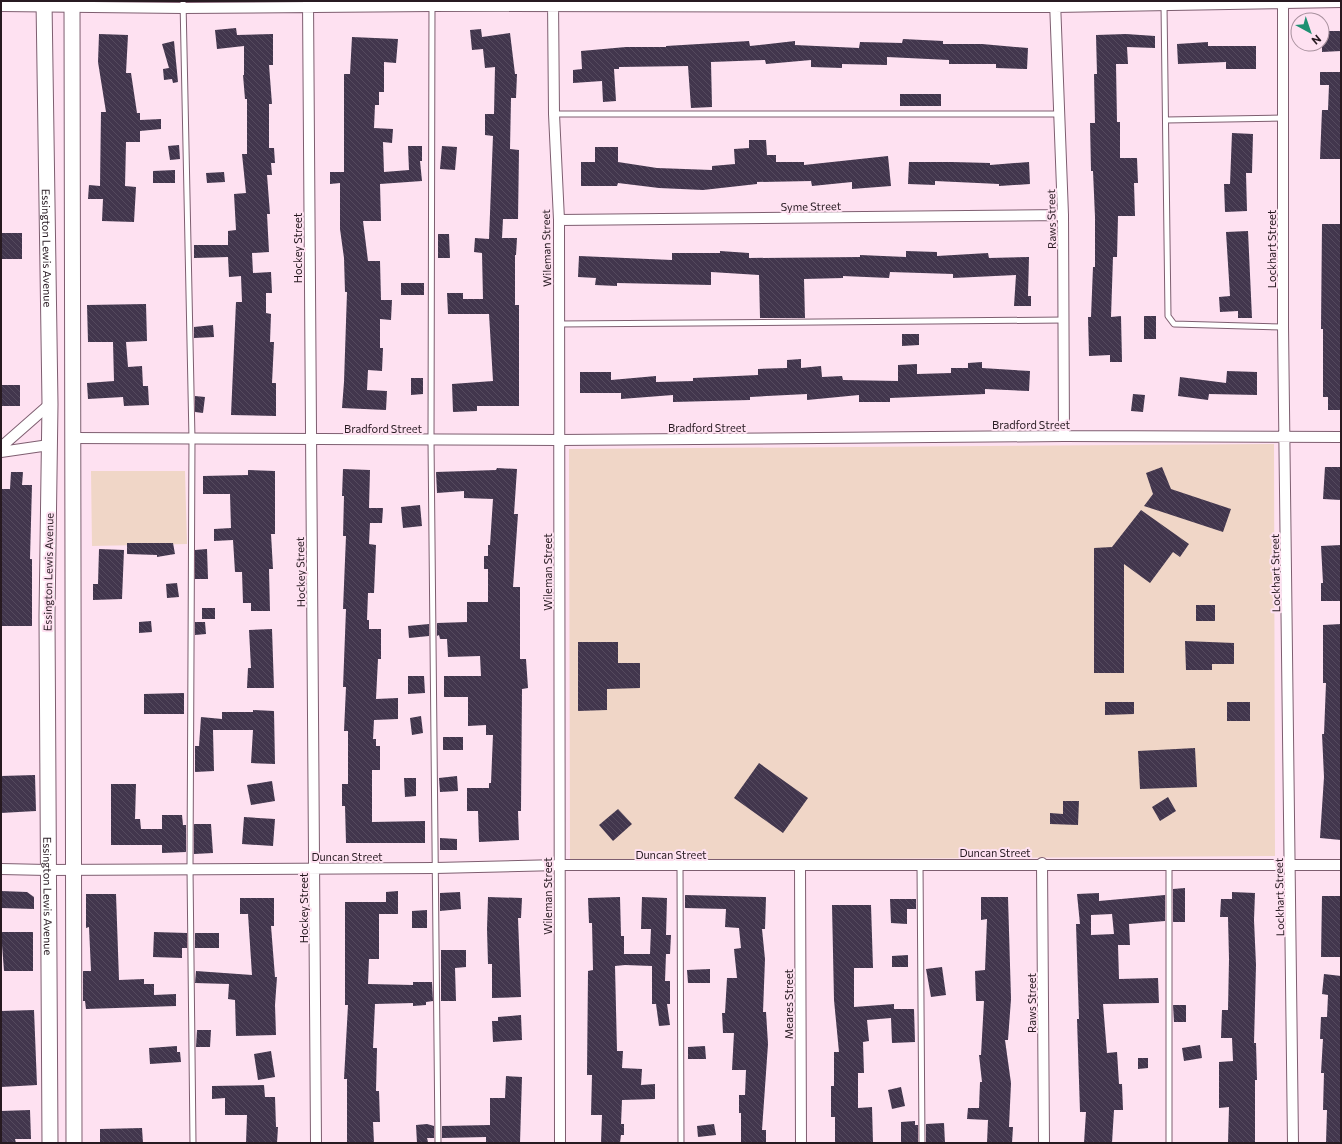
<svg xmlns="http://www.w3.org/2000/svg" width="1342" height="1144" font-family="Commissioner,sans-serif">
<defs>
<pattern id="building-back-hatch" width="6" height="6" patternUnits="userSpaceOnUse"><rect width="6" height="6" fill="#42364d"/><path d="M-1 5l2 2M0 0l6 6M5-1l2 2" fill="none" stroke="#554a5e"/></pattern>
</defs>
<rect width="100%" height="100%" fill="#fee1f1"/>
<path fill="#f0d6c7" d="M1274,444L1275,856L570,861L569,449Z
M91,471H185L187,544L92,546Z"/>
<path fill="url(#building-back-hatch)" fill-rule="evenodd" d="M236,28L237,35L273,34V65H269L272,104H269V148H274L275,163H271L272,175H267L270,214H267L269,252L252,253L253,273L271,272L272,293H266V313L271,314L270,342H274L272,383H276V416L231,415L236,302H242L241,276L229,277L228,257L194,258V245H228V231L236,230L234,194L246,193L242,154H247V99H245L243,75H244V46L217,49L215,30Z
M481,29L482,37L510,33L515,74H517L516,98H511L510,149L519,150L518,219H503L502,238H517L516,255H515V305H519V406H477V411L453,412L452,384L493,381L489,314H448L447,293H463V299H483L482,253L474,252L475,238L489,239L493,136L485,135V114H494L495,67L485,68L483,49L472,50L470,30Z
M1322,31H1341V51L1322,52Z
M99,34L128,35L126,73H131L137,113H140V120L161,119V129L140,131V142H126L125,186L136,187L134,222L102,221L103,199H88L89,185L100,186L101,112H106L98,62Z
M1126,34L1155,36V48L1127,47L1128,64H1116L1117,122H1120V158H1137L1138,183H1134L1135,216H1118L1117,257H1113L1111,317L1121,316L1122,362H1110V355L1089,356L1088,317H1091L1093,267H1095V217L1093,171H1091L1090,123H1095L1094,74H1097L1096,35Z
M352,37L398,39L396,63L384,62V92H379V105H375L374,128L393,129L392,143L383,142L384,172L409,170L408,146H422V161H420L422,181L380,184L381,221H363L368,261H380L381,300H392L391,320L380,319V348H383L382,371L368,370L367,390L387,391L386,410L342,408L344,382L347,292H345L344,258L340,229V183L330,184V172H344V74H350Z
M903,39L943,41V44H982L1028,48L1027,69L996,68V64H949V60L887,57V65L842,64V68L811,67V60L766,64L765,60L711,62L712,107L691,108L688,66L619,67V69H614L616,101L603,102L602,81L573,83V70L582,69L581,51L626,47H666V46L749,41L750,46L795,41V45L859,48L860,42L902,43Z
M174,41L178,82L173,83L172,79L164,80L163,69L169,68L162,44Z
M1208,42V46H1256V69H1226V62L1178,64L1177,44Z
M1320,72H1341V159H1320L1322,110H1328L1329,85H1320Z
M900,94H941V106H900Z
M1232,133L1253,134L1252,173H1246L1247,211L1225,212L1224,184H1230Z
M749,140H766L767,155H776V162H804V165L888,156L891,186L852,189V182L812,186L811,181L757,182V184L703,190L659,188L618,183L617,186H581V162H595V147H618V162L657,168L712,170V166L735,164L734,149L749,148Z
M179,145L180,159L170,160L168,146Z
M442,146L457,147L455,170L440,169Z
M909,162H952L990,163V165L1029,162L1030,184L999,186V184L935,181V185L908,184Z
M175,170V183H153V171Z
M224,172L225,182L207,183L206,173Z
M1322,224H1341V410H1328V397H1323V329H1321Z
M1248,231L1252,318H1238V311L1220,312L1219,297L1230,296L1226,232Z
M1,233H22V259H1Z
M438,234H449L450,258H438Z
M720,251L749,253V258L860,257V255L906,257V251L937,252V256L988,253L989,258L1029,257L1028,296H1031V306H1014L1016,275L953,278V274L890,272L889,278L843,276V278L804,279L805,318H760L759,275L711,272V285L617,283V286L595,285L596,278L578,277L579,256L672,260V253H720Z
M401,283H424V295H401Z
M146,304L147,341L126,342L128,367L142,366L143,386H148L149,405L124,406L123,397L88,399L87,383L114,381L113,342H88L87,305Z
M1144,316H1156V339H1144Z
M213,325L214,337L194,338V327Z
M902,334H919V345L902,346Z
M801,359V368L821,366L822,377L842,376L843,380L898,381V365L917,364V374L951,373V368H968V363L982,362V368L1030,371L1029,391L985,389V394L890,398V402H859V395L807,400V394L750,397V400L673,402V395L621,399V393H580V372H611V380L656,376V382L693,381V378L758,375V369L787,368V360Z
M1227,371L1257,372V395L1209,394L1208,400L1178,396L1180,377L1226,383Z
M411,378H423V394L411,395Z
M1,385H20V406H1Z
M1133,394L1145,395L1143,412L1131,411Z
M195,396L205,397L203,413L195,412Z
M1162,467L1171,489L1231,509L1223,532L1144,506L1153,494L1146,473Z
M1325,467H1341V500L1323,499Z
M497,468L517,469L514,514H518L513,587H520V659H526L528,688L522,689L521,811H518L519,840L479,842L478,811H467V788H489V783H491L493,735H486V725L468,726V697H444V676H481L480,656L448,657L447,639H440L439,635L437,636V623L467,622V602H488V569H484V556H488V545H490L493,499L464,498V491L437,493L436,472L496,470Z
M343,469L370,470L369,508H383L382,523H370L369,544L376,545L374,593H368L367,620H369V629H381V659H378L376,699L398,698V719L374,720L373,739H376V746H380V770H372V822L425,821V843H346L345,806H342V784H348V731H344L346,687H343L346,609H343L346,536H343L344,496H342Z
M248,470L275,471V534H271L273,569H269L270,611H251V603H243L242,572H235L233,540L214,541V529L231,528L230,494H203V476L248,475Z
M11,472H23L22,485H32L30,559H32V626H1V489H10Z
M420,505L422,526L403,528L401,507Z
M1141,510L1189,544L1180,557L1173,552L1150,583L1124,564V673H1094V548L1112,547Z
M127,543H173L175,554L157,557V555L127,554Z
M1341,545V601H1321V583H1323L1321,546Z
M99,549L124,550L122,599L93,600V584H98Z
M207,549L208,579H195V550Z
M177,583L179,597L167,598L166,584Z
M1196,605H1215V621H1196Z
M202,608H215V619H202Z
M151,621L152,632L139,633V622Z
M195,622H205L206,634L195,635Z
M429,624V636L409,638L408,626Z
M1341,624V840L1320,838L1324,777L1322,734H1324L1326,683H1323V625Z
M272,629L274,688H247L248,668H251L249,630Z
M1185,641L1234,643V664H1212V670H1186Z
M578,642H618V663H640V688L607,689V710L578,711Z
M408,676H424L425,693L408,694Z
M184,693V714H144V694Z
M1105,702H1134V714L1105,715Z
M1227,702H1250V721H1227Z
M253,710L274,711L275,764L251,763L253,730H213L214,771L195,772V746H199L201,717L222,719V712H253Z
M421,716L423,733L412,735L410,718Z
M443,737H463V750H443Z
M1195,748L1197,787L1140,789L1138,751Z
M759,763L808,798L783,833L734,798Z
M35,775L36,811L1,813V776Z
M457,776L458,791L440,792L439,778Z
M404,778H416V796L405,797Z
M272,781L275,801L251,805L247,785Z
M111,784H136L135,819H140L141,829H162V815H182L183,825H186V852L162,853V845H111Z
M1168,797L1176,811L1160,821L1152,807Z
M1063,801H1079L1078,825L1050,824V813L1063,814Z
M618,809L632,824L613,841L599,825Z
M244,817L275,819L273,846L242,844Z
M194,824H211L213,853L194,854Z
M440,838L457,839V850H440Z
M1185,888V922H1173V889Z
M1,891L27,892L34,897V909L1,908Z
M398,891V914H379V959H369L368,984L413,985V982H432L433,1001L426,1002V1005L413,1006V1003L375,1004L373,1048H377L376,1091H379L380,1122H373L374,1143H347V1079H344L348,1005H345V902H386V892Z
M460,892L461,909L440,911V893Z
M1232,892L1255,893L1254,920L1256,965L1254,1043H1256L1257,1080H1255V1143H1228L1229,1107L1219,1108V1062L1233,1061L1232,1038H1221L1222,1010H1228L1229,959L1228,917H1220L1221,899H1232Z
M1099,893V901L1165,895V921L1129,924L1130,945H1118L1119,979L1158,978L1159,1003L1103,1004L1107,1053L1117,1052L1119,1084H1122L1123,1110H1114L1112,1143H1084L1086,1112H1080L1077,1019H1079L1076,924H1080L1077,894ZM1112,914L1114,934L1091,935V915Z
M86,894H116L119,980L144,979V984H154V995L176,994V1006L86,1009L85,1001H83V971H91L89,927L86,928Z
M685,895L766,897L765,929H762L765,959L763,1012H766L768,1044L762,1130H766V1143H741V1113H739V1095H745L746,1070H732L734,1033H723L722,1013H725L727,978H737L734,949L741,948L739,928L725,927L726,909L685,908Z
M1322,896H1341V957H1321Z
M488,897L522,898L521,918H518L521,997L492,998V964H488L487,929Z
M620,897L621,936H624V954H650L651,929H641L642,897L667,898L666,935H671L670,954H666L665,981H670V1004H667L670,1025L659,1026L656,1004H652V966L625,965L615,966L617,1051H623L622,1068L642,1069L641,1085L655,1084V1099L622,1100L621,1124H624V1135H621L620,1143H601L602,1115H591L592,1075H587L588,971L593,970L592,923H589L588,898Z
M981,897H1008L1011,999L1008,1040H1005L1011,1083L1009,1127H1013L1012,1143H987L988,1120L967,1119L968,1108H979L980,1082H982L979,1055H981L984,1001H976L975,971L985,970L987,919L981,920Z
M240,898H274V926H271L275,977H277L275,1005L276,1035L236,1036L235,1000L228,999L229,984L195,983L196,971L252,975L248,914H240Z
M890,899H916V909H907V924L891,923Z
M832,905H871L873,968H854V1007L894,1004V1009H914L915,1042L892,1043L891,1018L867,1020L869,1041L863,1042L864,1073H858V1108L872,1107L873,1143H835V1117H831V1086H834V1052H839L834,1000Z
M427,910V928H412V911Z
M1,932H33V971H4Z
M154,932L187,933V948H182V958L153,957Z
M195,933H219V948H195Z
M441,950H466V967L455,968L456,1001H441Z
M908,955V967H892V956Z
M942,967L946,995L931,997L926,969Z
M710,969V983H688L687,970Z
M1324,974L1341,976V1143H1326L1327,1110H1323L1324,1073H1321L1323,1039H1320L1321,1017H1327L1328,995L1322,994Z
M1173,1005H1186V1022H1174Z
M34,1010L37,1085L1,1087V1011Z
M521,1015L522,1040L493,1042L492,1021H498V1017Z
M197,1030H211L210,1047H196Z
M1200,1045L1202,1058L1184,1061L1182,1048Z
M177,1046V1052H180L181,1062L150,1064L149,1048Z
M705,1046L706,1059H688V1047Z
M271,1051L275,1077L258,1080L254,1054Z
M1138,1058H1148V1068L1138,1069Z
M506,1076L522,1077L520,1143H486V1137L442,1138V1126L490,1125V1098H505Z
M264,1085L265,1097H275L276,1127H278L277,1143H246L247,1115H225V1098L212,1099V1086Z
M901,1087L905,1106L892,1109L888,1090Z
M30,1110L31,1139H15L16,1143H1V1111Z
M915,1121V1125H918V1143H901V1122Z
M944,1123L945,1143H926V1124Z
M427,1124L434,1126V1138H427L428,1142L417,1143L416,1125Z
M714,1124L716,1135L698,1137L697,1126Z
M142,1128L143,1143H100V1129Z"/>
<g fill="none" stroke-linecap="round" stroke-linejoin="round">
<defs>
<path id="lane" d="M183,1L192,439L190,868L193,1143
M432,1L431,440L438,1143
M1164,5L1168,316L1174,324L1283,327
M554,114H1060
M1166,120L1283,118
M559,324L1064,320
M920,864L922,1143
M1169,864V1143
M680,866L681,1143"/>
<path id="street" d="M308,1L316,1143
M553,1L554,114L559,220L560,1143
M1055,1L1063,215L1064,436
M1283,3V327L1293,1143
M1,6L183,8L432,6L1055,7L1341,2
M559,220L1063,215
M73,438L559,440L1064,436L1341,437
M1,447L50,404
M1,452L49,445
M1042,863L1044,1143
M800,865L801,1143
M1,869L47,870L435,868L559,865H1341"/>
<g id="secondary">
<path id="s1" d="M44,1L50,404L47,616L50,1143"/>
<path d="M72,1L74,1143"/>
</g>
</defs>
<use href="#lane" stroke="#7e5e70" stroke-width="7"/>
<use href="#street" stroke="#7e5e70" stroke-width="12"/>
<use href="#secondary" stroke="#7e5e70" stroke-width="17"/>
<use href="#lane" stroke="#fff" stroke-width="5"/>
<use href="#street" stroke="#fff" stroke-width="10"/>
<use href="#secondary" stroke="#fff" stroke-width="15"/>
</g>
<g text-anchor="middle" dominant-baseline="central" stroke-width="4" stroke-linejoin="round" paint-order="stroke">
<g font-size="11" fill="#271a21" stroke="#fee1f1">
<text transform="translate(811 206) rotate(-1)">Syme Street</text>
<text transform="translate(1051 219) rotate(-91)">Raws Street</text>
<text stroke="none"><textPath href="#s1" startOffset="247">Essington Lewis Avenue</textPath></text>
<text transform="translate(297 248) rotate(-90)">Hockey Street</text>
<text transform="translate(546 248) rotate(-91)">Wileman Street</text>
<text transform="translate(1271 249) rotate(-90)">Lockhart Street</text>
<text x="1031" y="424">Bradford Street</text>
<text x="707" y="427">Bradford Street</text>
<text x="383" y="428">Bradford Street</text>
<text transform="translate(48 572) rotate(-89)">Essington Lewis Avenue</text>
<text transform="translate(300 572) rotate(-91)">Hockey Street</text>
<text transform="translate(547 572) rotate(-90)">Wileman Street</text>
<text transform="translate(1275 573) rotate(-91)">Lockhart Street</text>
<text x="995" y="852">Duncan Street</text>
<text x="671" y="854">Duncan Street</text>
<text x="347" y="856">Duncan Street</text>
<text stroke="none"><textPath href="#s1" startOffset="895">Essington Lewis Avenue</textPath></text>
<text transform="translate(547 896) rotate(-90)">Wileman Street</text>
<text transform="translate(1279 897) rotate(-91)">Lockhart Street</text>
<text transform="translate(303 908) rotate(-90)">Hockey Street</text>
<text transform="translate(1031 1003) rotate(-90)">Raws Street</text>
<text transform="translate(788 1004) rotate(-90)">Meares Street</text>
</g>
</g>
<rect width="1342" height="1144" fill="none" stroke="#271a21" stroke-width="4"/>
<g transform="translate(1310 32) rotate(140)"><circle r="19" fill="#fee1f1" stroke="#a8919e"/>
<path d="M0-3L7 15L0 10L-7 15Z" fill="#1e9072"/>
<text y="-6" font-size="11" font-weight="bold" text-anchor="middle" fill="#271a21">N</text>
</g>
</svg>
